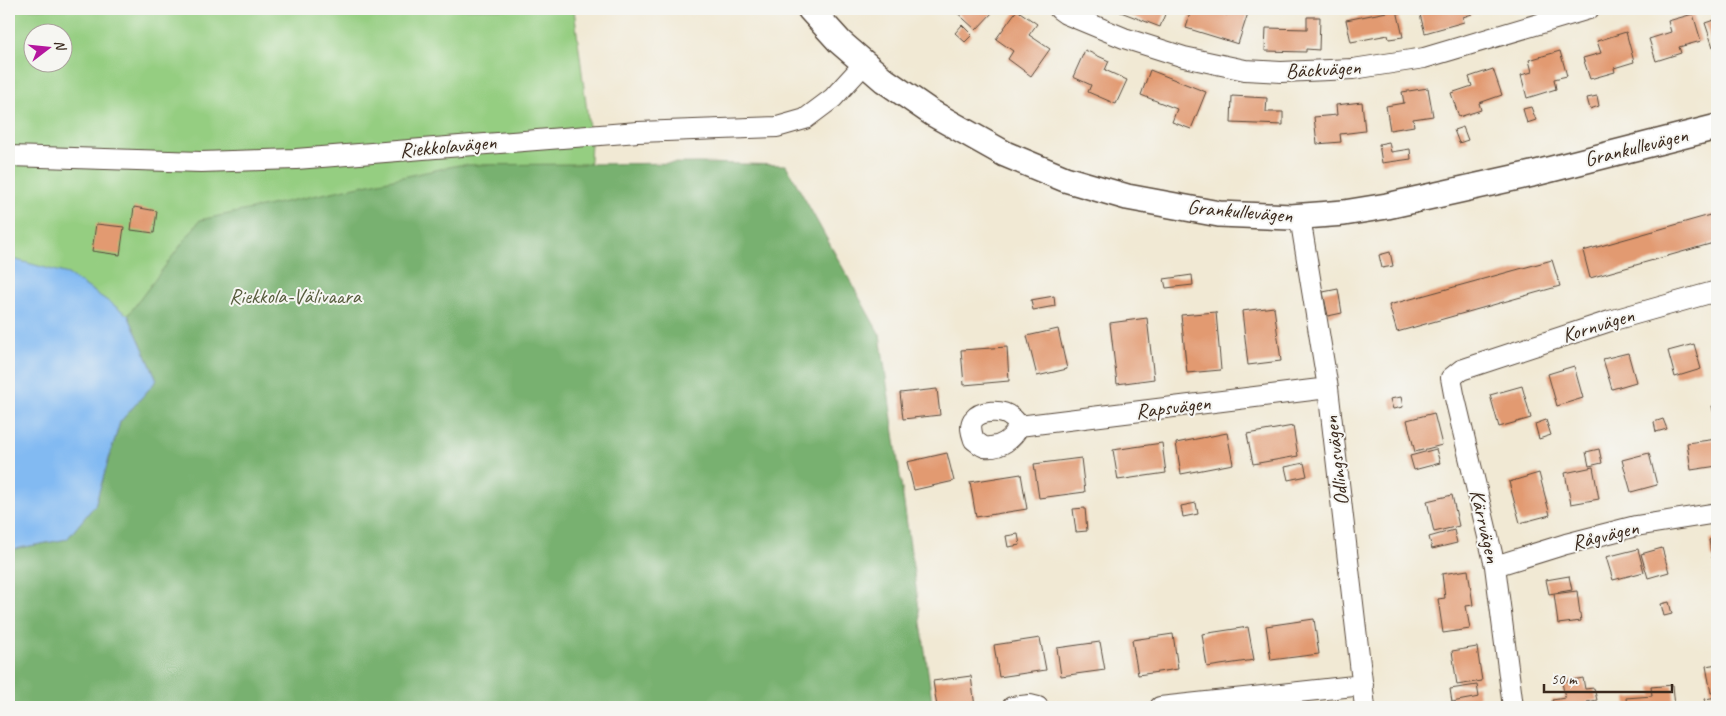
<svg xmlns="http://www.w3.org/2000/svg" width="1726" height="716" font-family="Caveat,sans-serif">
<rect width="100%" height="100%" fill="#f6f6f2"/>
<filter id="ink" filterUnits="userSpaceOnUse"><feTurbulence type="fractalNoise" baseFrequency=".02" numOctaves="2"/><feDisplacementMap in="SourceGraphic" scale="10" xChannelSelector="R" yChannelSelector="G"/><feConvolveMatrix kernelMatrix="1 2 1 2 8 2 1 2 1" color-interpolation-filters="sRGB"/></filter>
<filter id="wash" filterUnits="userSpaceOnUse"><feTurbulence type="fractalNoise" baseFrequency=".0096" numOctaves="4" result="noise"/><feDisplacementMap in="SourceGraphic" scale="20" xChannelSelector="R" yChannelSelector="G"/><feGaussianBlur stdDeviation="1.12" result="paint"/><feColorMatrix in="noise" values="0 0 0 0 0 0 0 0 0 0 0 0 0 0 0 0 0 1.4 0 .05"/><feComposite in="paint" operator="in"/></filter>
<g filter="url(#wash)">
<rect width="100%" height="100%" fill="#f1e9d4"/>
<path fill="#95ce81" stroke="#687c50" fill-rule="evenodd" d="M9,9H574L591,143L568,523L9,707ZM32,32H62V62H32Z"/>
<path fill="#78b16f" stroke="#5a6e46" d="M699,163L786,165L880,335L933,707H9V550L67,539L95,505L120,422L157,380L128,315L200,220L459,165Z"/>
<path fill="#82baf2" stroke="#5e7288" d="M9,258L68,274L128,315L157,380L120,422L95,505L67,539L9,550Z"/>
<g id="blocks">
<path fill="#e29a71" d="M953,9H990L993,12L976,30Z
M1113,9H1167L1160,27Z
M1191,9H1208L1227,15L1229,9L1249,10L1238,44L1186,28Z
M1427,9H1470L1472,14L1463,17L1464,22L1425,33L1419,11Z
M1017,10L1037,24L1029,35L1050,49L1031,76L1008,59L1013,51L996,39Z
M1397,10L1403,37L1389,39L1388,35L1351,42L1346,20Z
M1693,14L1701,41L1679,47L1681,53L1656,61L1649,39L1671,32L1668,21Z
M1307,17H1320L1319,50L1306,49V52L1265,51L1266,28L1307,29Z
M1717,19V46L1713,47L1705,23Z
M962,25L972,35L965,42L955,33Z
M1626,32L1634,62L1614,68L1615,72L1590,79L1583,58L1601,53L1597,41Z
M1085,50L1109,61L1105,70L1127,80L1116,104L1088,92L1091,85L1073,77Z
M1560,51L1567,76L1554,79L1556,89L1527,98L1521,75L1532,72L1529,60Z
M1493,69L1502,95L1479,103L1481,110L1459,117L1451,93L1472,86L1469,77Z
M1150,70L1206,92L1191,129L1172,122L1177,109L1141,95Z
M1428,88L1433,116L1413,119L1414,126L1390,130L1386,106L1404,103L1402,92Z
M1232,96L1267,98L1266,112H1283V125L1231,123Z
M1597,96L1599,106L1590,109L1587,98Z
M1362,102L1365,131L1340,134L1341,142L1317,144L1314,117L1337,115L1336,105Z
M1531,107L1536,120L1527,123L1523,109Z
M1463,127L1468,140L1459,143L1454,130Z
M1389,142L1391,152L1410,149L1411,159L1382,163L1379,144Z
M134,207L157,211L154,233L131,230Z
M1717,213V242L1590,278L1583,251Z
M96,224L124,227L120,255L92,251Z
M1390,252L1393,266L1382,268L1379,255Z
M1552,260L1560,286L1397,332L1389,305Z
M1192,275L1193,285L1166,288L1164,279Z
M1338,289L1342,313L1328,316L1323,292Z
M1054,296L1055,306L1033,310L1031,300Z
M1274,307L1281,361L1248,365L1242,311Z
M1216,312L1221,370L1187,373L1181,315Z
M1147,318L1154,379L1117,384L1110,323Z
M1058,329L1067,369L1037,376L1027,336Z
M1694,344L1701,369L1675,377L1668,351Z
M1007,347L1009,381L964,385L961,350Z
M1628,353L1636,382L1612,389L1603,359Z
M1574,366L1583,398L1557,406L1548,374Z
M1522,386L1531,418L1499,427L1490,395Z
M937,389L940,415L903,419L900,393Z
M1401,397L1403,407L1393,409L1390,399Z
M1717,405V417L1715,418L1712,406Z
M1434,413L1442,445L1415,452L1407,420Z
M1663,419L1667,429L1656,432L1654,422Z
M1546,420L1551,435L1539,439L1535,424Z
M1293,426L1298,456L1253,464L1247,434Z
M1227,433L1233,464L1181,474L1176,443Z
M1717,439V466L1691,470L1687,443Z
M1162,443L1166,473L1118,480L1113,450Z
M1436,449L1440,463L1414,470L1410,456Z
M1599,449L1602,463L1589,466L1586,452Z
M947,453L954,481L914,490L907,462Z
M1649,453L1657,485L1631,492L1622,460Z
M1081,458L1085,492L1039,498L1034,464Z
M1304,463L1307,476L1288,480L1285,467Z
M1593,467L1599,499L1571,504L1565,473Z
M1539,473L1550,515L1520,523L1509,482Z
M1021,474L1027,509L976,517L970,482Z
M1452,495L1459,526L1434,532L1427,501Z
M1196,503L1198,514L1183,517L1181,506Z
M1085,508L1087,531L1076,532L1073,509Z
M1454,530L1457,543L1432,549L1429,537Z
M1018,534L1020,545L1008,547L1006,536Z
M1717,538V557L1712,558L1709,540Z
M1662,548L1669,572L1648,578L1641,554Z
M1638,549L1644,572L1613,580L1606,557Z
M1468,570L1473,605L1466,606L1470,629L1443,633L1438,599L1445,598L1442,574Z
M1569,576L1572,590L1549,594L1546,580Z
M1577,591L1581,621L1558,624L1554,594Z
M1669,602L1672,614L1664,616L1661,604Z
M1314,619L1319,654L1271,660L1266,626Z
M1248,627L1254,660L1207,667L1202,634Z
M1173,634L1178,669L1138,675L1132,640Z
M1040,638L1046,670L999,677L994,645Z
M1100,642L1105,670L1061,676L1057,648Z
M1477,647L1482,681L1457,685L1452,651Z
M1717,664V692L1711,693L1706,666Z
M971,676L975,707H937L933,681Z
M1583,678L1585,689L1594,688L1597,700L1587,702L1588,707H1554L1552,700L1565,698L1562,682Z
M1477,685L1479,697L1452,702L1450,689Z
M1673,685L1675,707H1627L1626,698L1652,696L1651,687Z
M1717,697V707H1707L1705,699Z"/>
</g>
</g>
<g filter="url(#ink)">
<use href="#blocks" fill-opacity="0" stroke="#564739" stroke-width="1"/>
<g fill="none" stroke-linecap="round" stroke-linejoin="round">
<defs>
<path id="minor" d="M1059,9L1066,14L1124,38L1184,57L1245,70L1281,72L1353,69L1424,58L1589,9
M9,156L201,162L296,159L638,132L777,127L805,119L833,98L865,63
M1300,217L1328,388L1365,707
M1019,426C1017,423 1014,419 1011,417C1002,409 980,410 973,420C969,427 972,434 974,440C977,442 981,446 985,447C1000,449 1013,439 1019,426L1328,388
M1495,566L1566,544L1636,526L1717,513
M1012,707L1030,705L1038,707
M1160,707L1363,685
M1513,707L1495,566L1454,394L1451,378L1461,370L1610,321L1717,291"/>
<path id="tertiary" d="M810,9L840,42L884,80L932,113L1005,154L1065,179L1127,197L1219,214L1291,217L1344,213L1387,206L1532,174L1717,127"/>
</defs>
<use href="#minor" stroke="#564739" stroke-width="22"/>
<use href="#tertiary" stroke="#564739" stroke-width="28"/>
<use href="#minor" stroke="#fff" stroke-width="20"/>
<use href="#tertiary" stroke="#fff" stroke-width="25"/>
</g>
</g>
<g text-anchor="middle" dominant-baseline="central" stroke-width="4" stroke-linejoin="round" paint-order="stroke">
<g font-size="21" fill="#3b2a1e" stroke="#f6f6f2">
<text transform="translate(1323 69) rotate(-3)">Bäckvägen</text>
<text transform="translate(448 146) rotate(-5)">Riekkolavägen</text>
<text transform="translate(1636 147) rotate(-14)">Grankullevägen</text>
<text transform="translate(1240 211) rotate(5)">Grankullevägen</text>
<text transform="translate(1598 325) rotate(-17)">Kornvägen</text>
<text transform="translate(1173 407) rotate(-7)">Rapsvägen</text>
<text transform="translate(1336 461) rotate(-97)">Odlingsvägen</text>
<text transform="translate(1485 526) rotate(77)">Kärrvägen</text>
<text transform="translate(1605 535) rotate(-14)">Rågvägen</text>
</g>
<g font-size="21" fill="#565b3c" stroke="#f6f6f2">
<text x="295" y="296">Riekkola-Välivaara</text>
</g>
</g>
<rect width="1726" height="716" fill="none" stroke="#f6f6f2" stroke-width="30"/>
<g transform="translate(48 48) rotate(74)"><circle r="24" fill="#f6f6f2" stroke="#aba49d"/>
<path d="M0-4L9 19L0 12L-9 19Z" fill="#b5179e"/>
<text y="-8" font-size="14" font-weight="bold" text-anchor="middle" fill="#3b2a1e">N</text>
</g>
<path d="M1544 684v8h128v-8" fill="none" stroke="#3b2a1e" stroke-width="2.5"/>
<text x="1551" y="684" font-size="15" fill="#3b2a1e" stroke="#f6f6f2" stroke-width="4" paint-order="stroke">50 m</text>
</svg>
